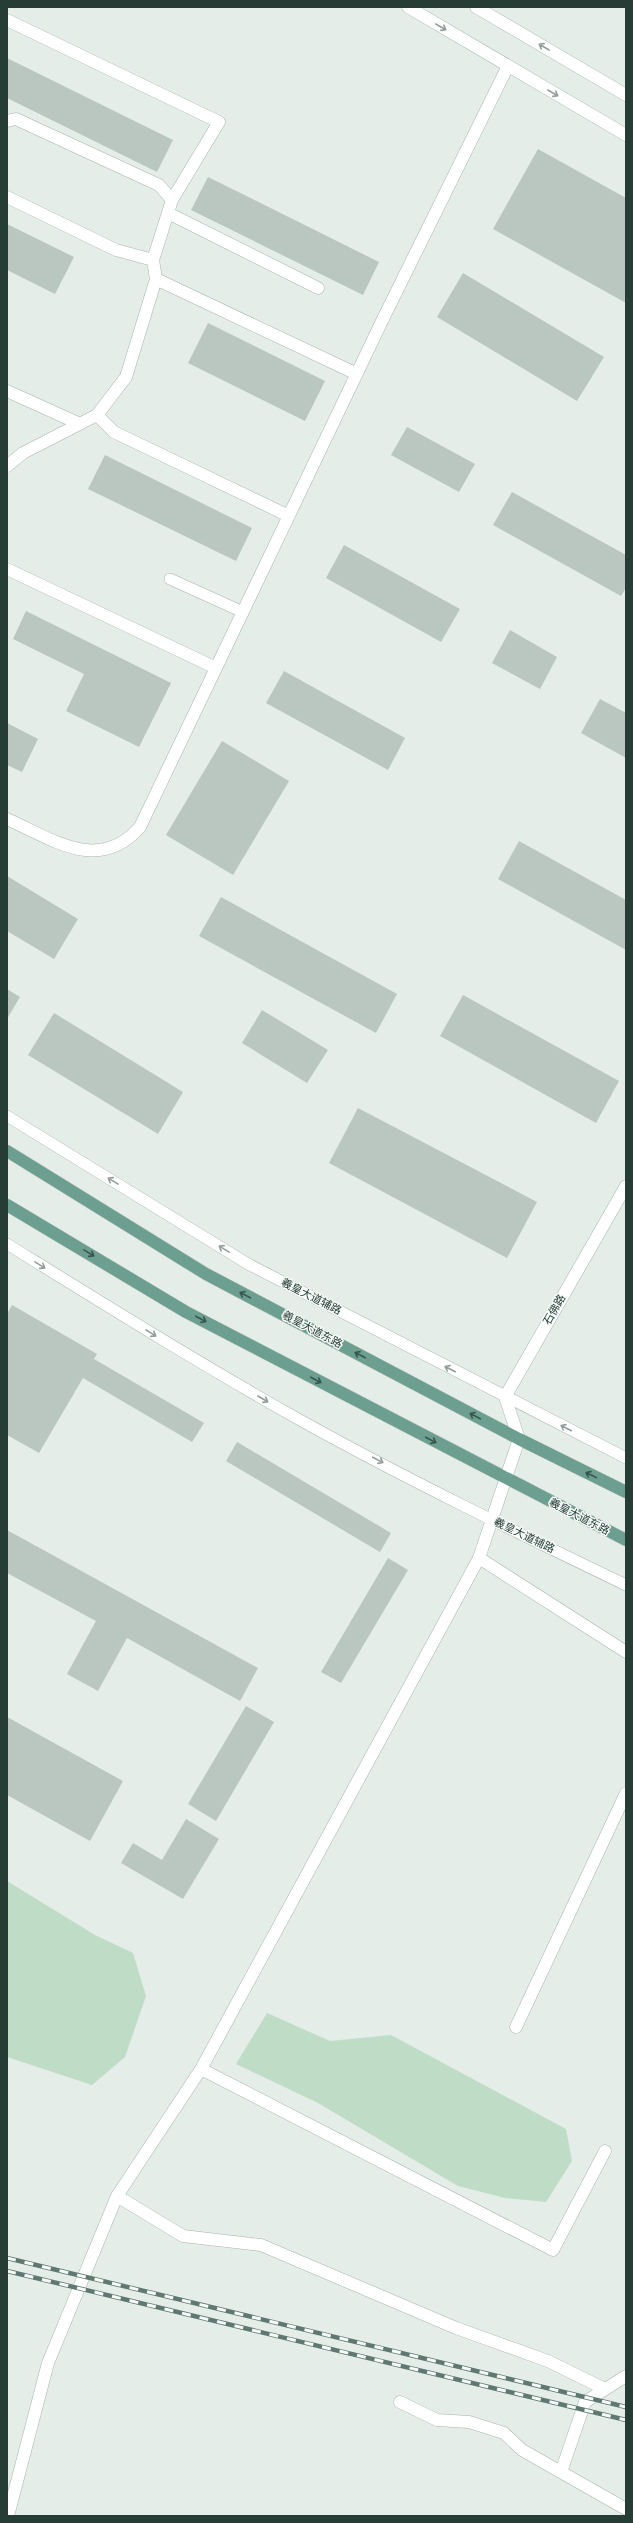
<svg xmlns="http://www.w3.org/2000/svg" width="633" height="2523" font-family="Overpass,'Noto Sans SC',sans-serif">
<rect width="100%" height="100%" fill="#e4ede8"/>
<path fill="#bfdcc6" d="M7,1881L95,1935L133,1953L146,1996L125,2057L92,2085L7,2057Z
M267,2013L330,2041L391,2035L566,2129L572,2161L546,2202L505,2198L458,2186L318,2103L236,2064Z"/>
<path fill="#bac7c1" d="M7,58L173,140L157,172L7,98Z
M538,149L626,198V303L493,229Z
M208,177L379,262L363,295L191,210Z
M7,224L74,257L55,294L7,270Z
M463,273L604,357L577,401L437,317Z
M208,323L325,381L305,421L188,363Z
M407,427L475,464L459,492L391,455Z
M105,455L252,528L236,561L88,489Z
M512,492L626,555V588L621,596L493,525Z
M344,545L460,609L441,642L326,578Z
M26,611L171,683L139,747L66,711L84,674L13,639Z
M510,630L557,657L540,689L492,663Z
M284,671L405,738L388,770L266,703Z
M600,699L626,713V758L581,733Z
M7,723L38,739L22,772L7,765Z
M222,741L289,781L233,875L166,835Z
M519,841L626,900V950L498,879Z
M7,876L78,919L54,959L7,931Z
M221,897L397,994L376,1033L199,936Z
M7,989L20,997L7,1019Z
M463,995L619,1081L596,1123L440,1036Z
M262,1010L328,1050L307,1083L242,1043Z
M54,1013L183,1092L158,1134L28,1055Z
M358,1108L537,1202L507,1258L329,1163Z
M12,1305L97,1354L94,1359L204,1423L192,1442L83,1378L39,1453L7,1435V1314Z
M237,1442L391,1533L380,1552L226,1461Z
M7,1530L258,1668L240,1701L127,1638L98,1691L67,1674L96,1621L7,1573Z
M388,1558L408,1570L341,1683L321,1672Z
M246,1706L274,1722L216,1821L188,1804Z
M7,1717L123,1781L90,1841L7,1795Z
M186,1819L219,1839L183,1899L121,1863L133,1843L162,1860Z"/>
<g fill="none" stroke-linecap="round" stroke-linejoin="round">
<defs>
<path id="lane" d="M170,579L243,612
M7,1116L248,1264L626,1458
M7,1244C104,1304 200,1364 300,1420C406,1479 516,1532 626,1585"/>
<path id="street" d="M7,20L219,122L172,200L153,260L156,279L126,377L97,415L23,453L7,466
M7,121L16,119L159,185L172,200
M7,197L116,250L153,260
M168,213L318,288
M156,279L357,374
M7,391L80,424
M97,415L114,432L289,516
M7,569L216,668
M7,819C52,839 99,874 140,827L381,323L508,66
M519,1439L479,1558L626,1652
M516,2027L626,1793
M201,2069L553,2250L605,2151
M117,2196L183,2236L261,2245L456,2328L548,2361L605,2389
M400,2402L437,2420L469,2422L504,2433L522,2450L626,2509
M561,2472L585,2402L626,2376
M8,2516L48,2363L117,2196L201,2069L479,1558"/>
<path id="secondary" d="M408,7L626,135
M476,7L626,95
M519,1439L505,1397L626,1186"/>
<path id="primary" d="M7,1151L206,1274L519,1439L626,1492
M7,1205L186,1312L626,1540"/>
</defs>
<use href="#lane" stroke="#a7b5af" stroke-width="12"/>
<use href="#street" stroke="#a7b5af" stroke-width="13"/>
<use href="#secondary" stroke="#a3b7b0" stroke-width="13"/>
<use href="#primary" stroke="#c2c9c6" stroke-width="13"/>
<use href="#lane" stroke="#fff" stroke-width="11"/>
<use href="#street" stroke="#fff" stroke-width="12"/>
<use href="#secondary" stroke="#fff" stroke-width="12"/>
<use href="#primary" stroke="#6c9f90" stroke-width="12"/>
<defs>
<path id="rail" d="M7,2258L626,2407
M7,2271L626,2420"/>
</defs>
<use href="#rail" stroke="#5f7871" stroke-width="4.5"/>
<use href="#rail" stroke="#f5f9f7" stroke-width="3" stroke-dasharray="9" stroke-linecap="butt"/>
</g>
<defs><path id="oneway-shaft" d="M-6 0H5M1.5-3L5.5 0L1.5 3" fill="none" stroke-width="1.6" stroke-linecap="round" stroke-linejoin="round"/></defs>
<g stroke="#929e9a">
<use href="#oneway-shaft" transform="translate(441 27) rotate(30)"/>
<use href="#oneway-shaft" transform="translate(544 47) rotate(-150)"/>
<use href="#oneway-shaft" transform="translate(553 93) rotate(30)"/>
<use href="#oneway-shaft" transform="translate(113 1181) rotate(-149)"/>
<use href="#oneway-shaft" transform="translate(224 1249) rotate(-149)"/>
<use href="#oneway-shaft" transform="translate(40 1265) rotate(32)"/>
<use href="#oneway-shaft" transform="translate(151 1333) rotate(32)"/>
<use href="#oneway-shaft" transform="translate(450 1369) rotate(-153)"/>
<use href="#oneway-shaft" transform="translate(263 1399) rotate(30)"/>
<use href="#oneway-shaft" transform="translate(566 1428) rotate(-153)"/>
<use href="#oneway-shaft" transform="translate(378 1460) rotate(28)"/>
</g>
<g stroke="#37564c">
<use href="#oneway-shaft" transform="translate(89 1253) rotate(31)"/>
<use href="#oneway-shaft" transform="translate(245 1295) rotate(-152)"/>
<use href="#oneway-shaft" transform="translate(201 1319) rotate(28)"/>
<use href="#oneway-shaft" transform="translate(360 1355) rotate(-152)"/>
<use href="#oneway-shaft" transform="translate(316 1380) rotate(28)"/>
<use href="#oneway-shaft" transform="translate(475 1416) rotate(-152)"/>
<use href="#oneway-shaft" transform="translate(431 1440) rotate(28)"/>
<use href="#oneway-shaft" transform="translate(591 1475) rotate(-154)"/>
</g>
<g text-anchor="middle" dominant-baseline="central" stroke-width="3" stroke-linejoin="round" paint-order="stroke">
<g font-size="11" fill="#253d35" stroke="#f5f9f7">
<text transform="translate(311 1297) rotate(27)">羲皇大道辅路</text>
<text transform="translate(555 1310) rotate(-60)">石佛路</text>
<text transform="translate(312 1330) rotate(28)">羲皇大道东路</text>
<text transform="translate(579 1517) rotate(27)">羲皇大道东路</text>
<text transform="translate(524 1536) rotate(26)">羲皇大道辅路</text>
</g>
</g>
<rect width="633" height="2523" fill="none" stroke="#253d35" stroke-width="16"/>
</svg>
